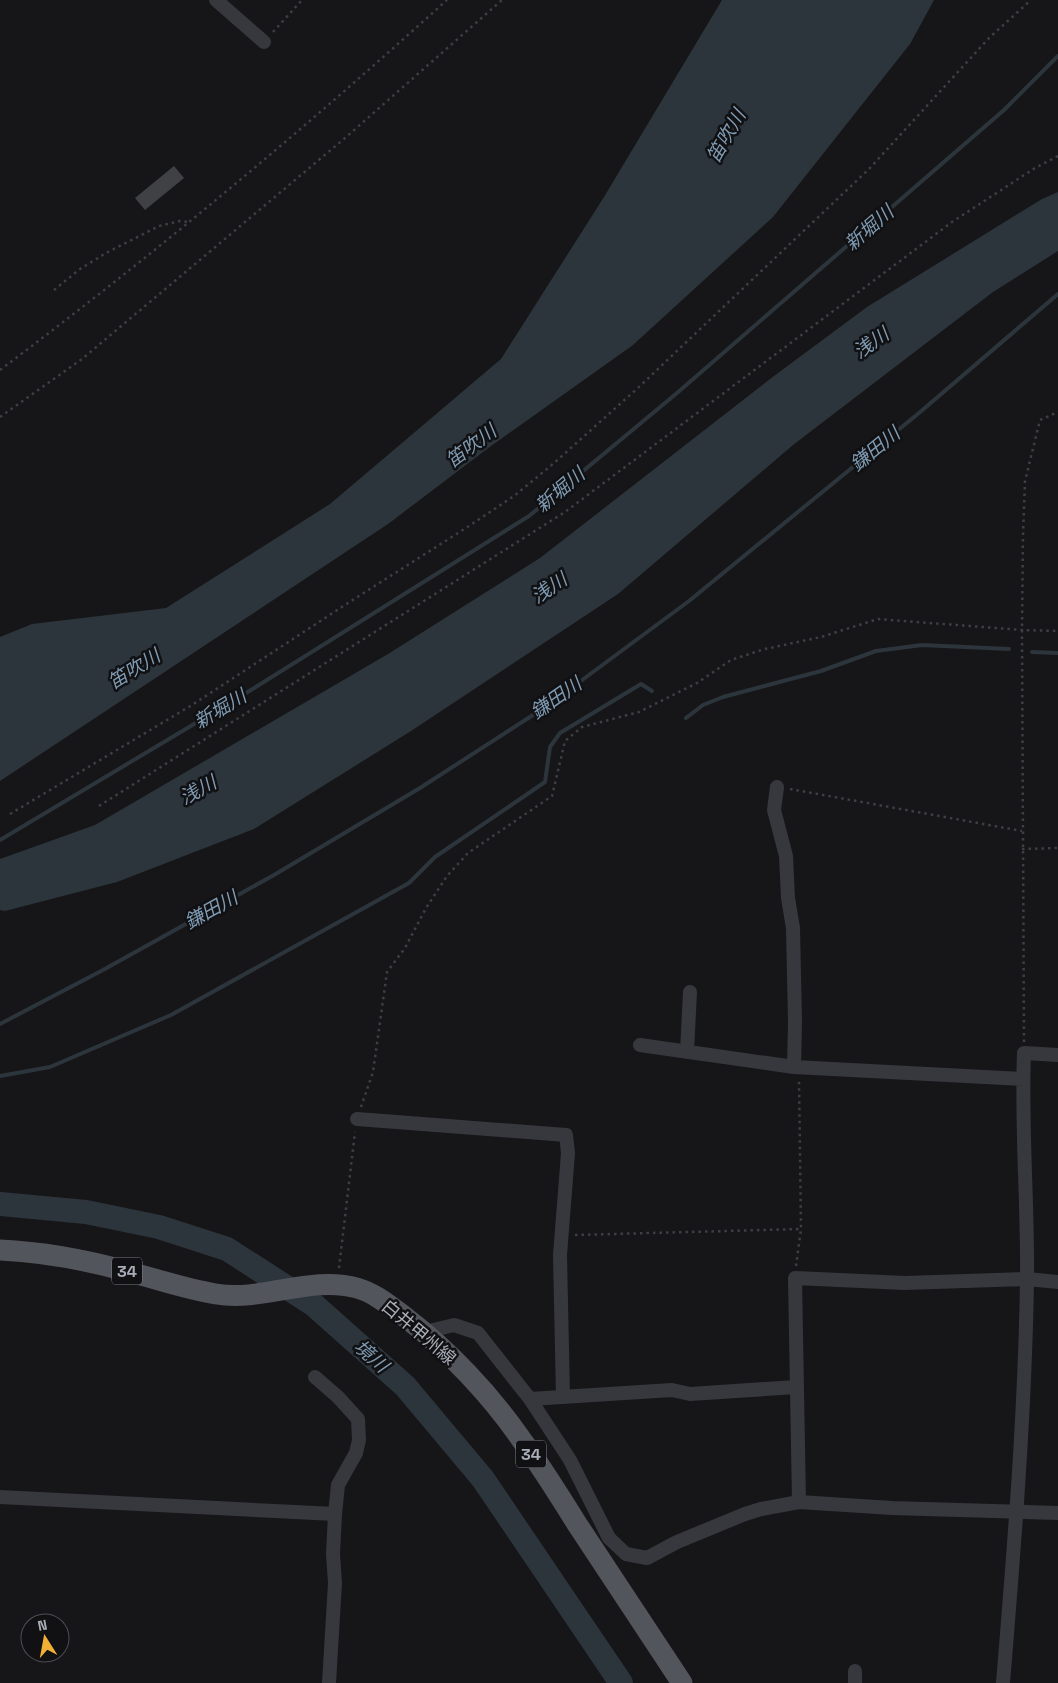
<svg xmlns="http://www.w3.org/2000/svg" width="1058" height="1683" font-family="'Space Grotesk','Noto Sans JP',sans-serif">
<rect width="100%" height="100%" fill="#161618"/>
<path fill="#2c353c" d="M722,0H934L910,44L773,217L633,345L491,446L388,524L0,781V637L32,624L166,608L330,504L501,359L604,197Z
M1058,192V251L993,292L793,445L618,594L411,731L254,829L117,882L5,911L0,910V859L95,825L388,654L540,558L774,376L867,307L1042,199Z"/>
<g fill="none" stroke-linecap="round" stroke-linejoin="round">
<path stroke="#2c353c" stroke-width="4" d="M1032,652L1058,653
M686,718L703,705L723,697L821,671L876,651L922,645L1009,649
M0,840L251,690L529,516L677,393L1004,110L1058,56
M0,1024L103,970L274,875L420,788L547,706L689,601L919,413L1058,294
M0,1076L50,1067L171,1015L409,883L435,857L545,782L550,747L560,733L641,684L652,691"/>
<path stroke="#2c353c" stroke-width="24" d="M0,1204L86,1212L159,1227L227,1249L314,1305L405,1386L483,1479L621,1683"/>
</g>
<path fill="#404145" d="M174,166L184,178L145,210L135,198Z"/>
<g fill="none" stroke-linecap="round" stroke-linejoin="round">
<path stroke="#3d3f44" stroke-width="2.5" stroke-dasharray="2.5 4" stroke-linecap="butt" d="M273,32L302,0
M54,290L80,269L106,253L159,226L180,221L190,222
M0,370C155,254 303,130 447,0
M0,417L82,359L345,138L502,0
M790,789L1022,831
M99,806L565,512L952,222L1035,168L1058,156
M10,814L192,705L348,603L469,526L514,496L553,464L640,386L869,169L989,38L1031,0
M1022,849L1058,848
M1024,1042L1022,630L1023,535L1025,481L1040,420L1058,412
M361,1107L373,1072L387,972L405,948L426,908L447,876L468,853L552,796L565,741L582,727L639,712L697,683L731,660L765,649L821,637L878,619L1022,630L1058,631
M575,1235L801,1229
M796,1266L801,1229L799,1080
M339,1268L355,1132"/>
<path stroke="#37383d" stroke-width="14" d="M216,0L264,42
M777,787L774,810L786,856L788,898L793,928L795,1022L794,1067
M640,1045L794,1067L1023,1079
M687,1052L690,992
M357,1119L566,1135L568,1153L560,1255L563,1396
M425,1332L454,1325L478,1333L530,1399L570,1460L609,1538L626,1554L647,1558L677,1542L745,1514L761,1509L799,1502L892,1508L1058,1513
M315,1377L338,1397L358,1419L359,1440L356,1453L338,1485L335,1514L333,1554L335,1583L329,1683
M530,1399L672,1390L690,1394L796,1387
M0,1497L335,1514
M799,1502L795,1278L905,1283L1027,1279L1058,1282
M855,1671V1683
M1003,1683C1014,1549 1025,1414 1027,1280C1028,1204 1021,1128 1024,1053L1058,1055"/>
<path stroke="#53555c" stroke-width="21" d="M0,1250C42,1252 86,1260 126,1271C157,1279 185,1289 216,1294C263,1302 310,1275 357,1288C375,1293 390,1306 405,1317C448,1350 490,1394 521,1439C541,1466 559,1495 577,1524C612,1577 647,1630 682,1683"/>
</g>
<g text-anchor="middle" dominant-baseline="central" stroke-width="5" stroke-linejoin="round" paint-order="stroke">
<g fill="#111113" stroke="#7b7e86" stroke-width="1">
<rect x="112" y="1257.5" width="30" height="27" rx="4"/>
<rect x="516" y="1440.5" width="30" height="27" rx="4"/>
</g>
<g font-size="16" font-weight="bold" fill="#a8adb8">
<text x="127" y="1271">34</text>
<text x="531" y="1454">34</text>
</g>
<g font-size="18" fill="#a8adb8" stroke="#111113">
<text transform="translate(419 1332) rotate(40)">白井甲州線</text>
</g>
<g font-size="19" font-style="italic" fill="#7f9bb3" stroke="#111113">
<text transform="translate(726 136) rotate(-60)">笛吹川</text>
<text transform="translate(869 228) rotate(-41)">新堀川</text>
<text transform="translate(871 343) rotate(-35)">浅川</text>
<text transform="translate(471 446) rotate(-37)">笛吹川</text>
<text transform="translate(875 449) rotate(-39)">鎌田川</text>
<text transform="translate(560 490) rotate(-40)">新堀川</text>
<text transform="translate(549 588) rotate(-34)">浅川</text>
<text transform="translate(134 669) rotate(-32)">笛吹川</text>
<text transform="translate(556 698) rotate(-35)">鎌田川</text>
<text transform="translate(220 709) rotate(-31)">新堀川</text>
<text transform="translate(198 790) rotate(-29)">浅川</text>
<text transform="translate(211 910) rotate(-29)">鎌田川</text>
<text transform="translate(371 1356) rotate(41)">境川</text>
</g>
</g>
<g transform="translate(45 1638) rotate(349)"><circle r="24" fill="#111113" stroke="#4d4f55"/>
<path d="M0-4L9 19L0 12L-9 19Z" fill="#f2b134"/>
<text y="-8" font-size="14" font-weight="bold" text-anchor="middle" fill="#a8adb8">N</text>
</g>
</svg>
